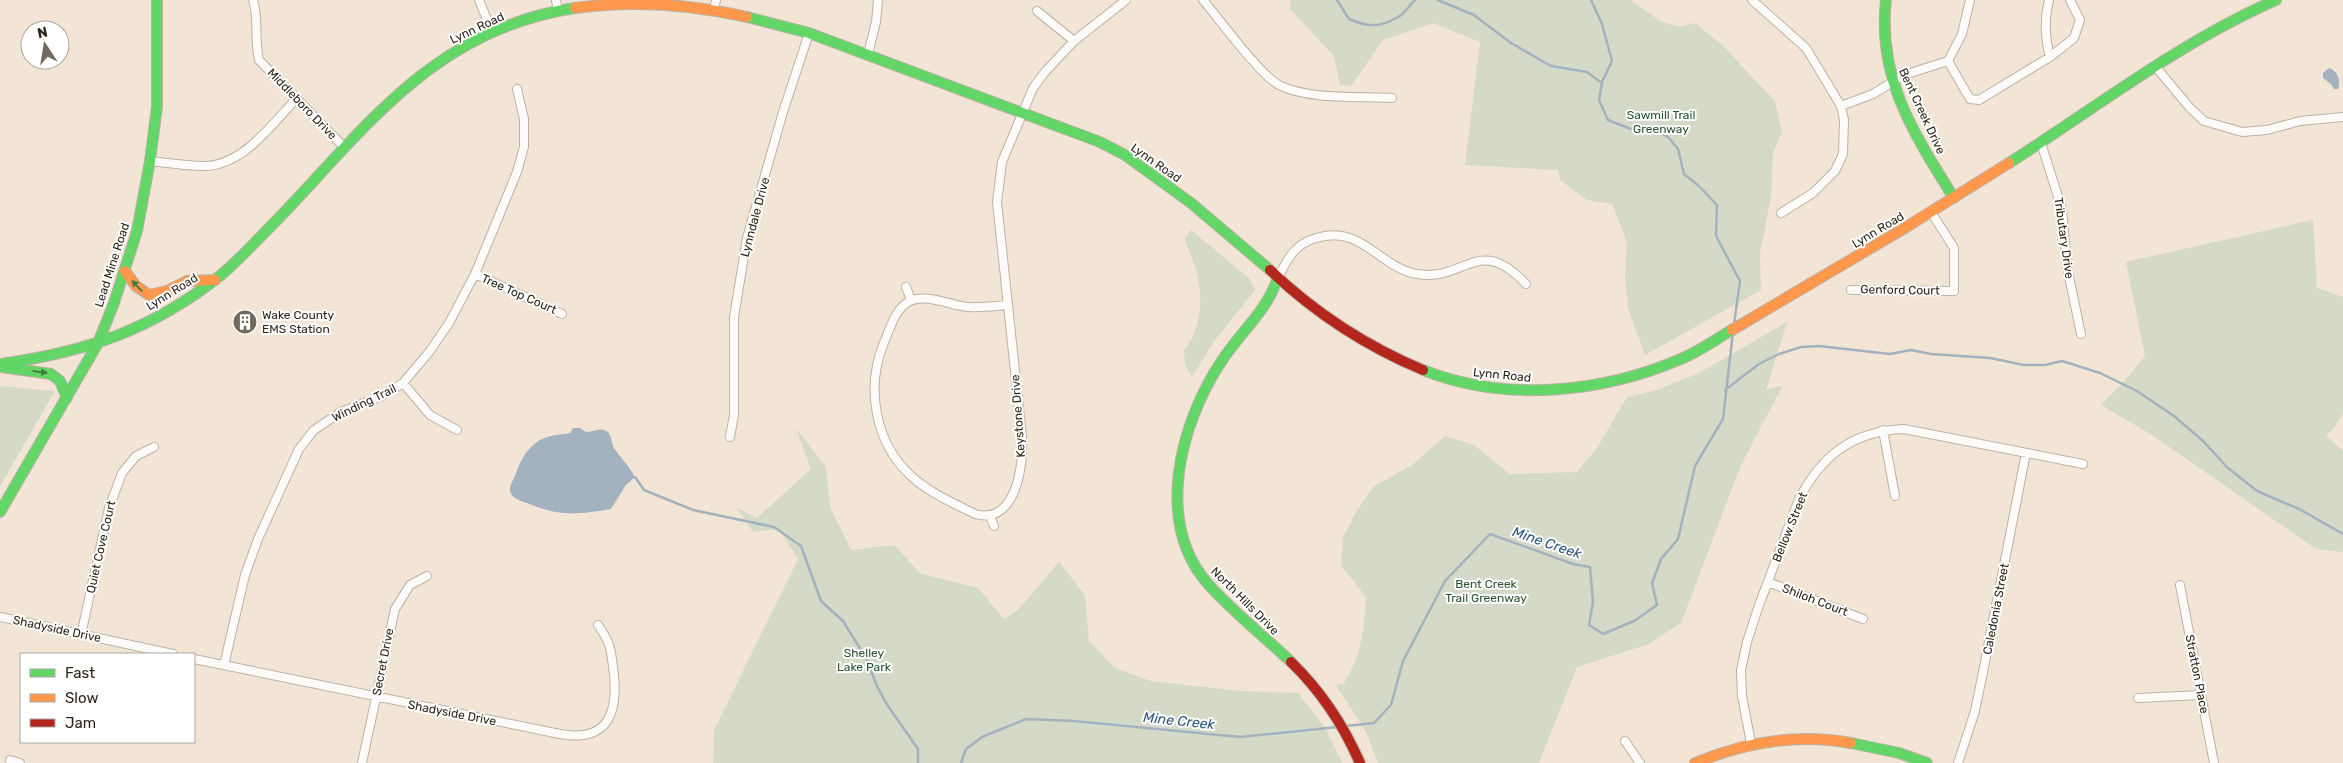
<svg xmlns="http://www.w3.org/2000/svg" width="2343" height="763" font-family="Rubik,sans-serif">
<rect width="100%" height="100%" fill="#f2e5d5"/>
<path fill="#d4d9c8" d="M1291,0H1631L1660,21L1679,27L1695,23L1721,44L1775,101L1782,132L1773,153L1771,197L1760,253L1761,290L1645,355L1628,308L1625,276L1627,242L1612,204L1587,200L1560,180L1558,170L1465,165L1480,42L1433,23L1383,40L1351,86L1340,85L1334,56L1290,9Z
M2313,220L2317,288L2343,297V414L2333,429L2326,435L2343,451V552L2316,549L2152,435L2101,405L2129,376L2145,356L2126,262Z
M1191,230L1250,279L1255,290L1215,340L1192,377L1185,365L1184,350C1198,335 1203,304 1199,284C1197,269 1190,254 1185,239Z
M1787,322L1766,390L1783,385L1741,465L1681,623L1649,644L1577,667L1539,763H1378L1366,732L1336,685L1344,683C1362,654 1364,630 1366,597L1341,565L1343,538L1355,514L1373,487L1412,465L1445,436L1474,445L1510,474L1577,472L1597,448L1627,397L1657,390L1699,373Z
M0,386L55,391L0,486Z
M796,428L826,467L830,507L851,550L894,545L921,574L978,588L1004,619L1018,610L1059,562L1085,595L1089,641L1115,668L1151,681L1241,691L1298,693L1326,729L1342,763H713L714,730L798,559L779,529L753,532L737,508L757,518L811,469Z"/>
<path fill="#a4b2bf" d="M2329,68C2338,71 2341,81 2338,89H2334L2331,84L2323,78V73Z
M573,428H580L586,432C593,432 600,427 606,431C612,434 611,442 614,448C621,458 629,466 635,477L626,485L611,509C580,514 563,517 532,505C525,502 512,500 510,491C509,486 514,479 516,473C523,455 531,441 551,436C557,434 563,435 570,433Z"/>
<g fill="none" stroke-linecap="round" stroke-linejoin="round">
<path stroke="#a4b2bf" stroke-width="2.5" d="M1337,0L1349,19C1367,27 1380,28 1398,17C1405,14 1409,5 1415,0
M1438,0L1474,15L1511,43L1551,66L1587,72L1602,83L1599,100L1608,120L1631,129L1658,131L1669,138L1678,149L1684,174L1699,186L1717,205L1716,236L1740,281L1734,324
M1591,0L1602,24L1612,61L1602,82
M1725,390L1759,364L1779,354L1801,347L1819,346L1890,354L1911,350L1931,354L1990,358L2024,365H2045L2062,361L2100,373L2137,391L2174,416L2203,441L2228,468L2257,491L2299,509L2343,534
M632,477H635L644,490L693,510L774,527L801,546L821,601L843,621L866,658L877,686L886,703L918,749V763
M1346,726L1374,723L1391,705L1403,661L1445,581L1490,534L1573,564L1590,567L1593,602L1589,625L1603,634L1634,621L1657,605L1652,583L1661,559L1678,539L1695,466L1723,419L1733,332
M961,763L966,749L982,737L1026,719L1074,721L1240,737L1338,727"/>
<defs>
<path id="street" d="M253,0C259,18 254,39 259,60L345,148
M479,0L492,32
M556,0L558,11
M1203,0C1220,20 1259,74 1279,85C1308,100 1360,96 1392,98
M1752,0L1806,48L1841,106L1844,120L1843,154L1835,171L1813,193L1781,213
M2049,0C2044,19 2045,38 2050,57
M714,10L716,0
M1037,11L1074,41
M868,54L876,22L878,0
M1948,61L1970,99L1979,100L2050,57L2074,38L2080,20L2070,0
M2155,66L2190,108L2204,121L2242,132L2267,130L2300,121L2343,117
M1841,106L1873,94L1904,75L1948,61L1962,34L1970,0
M2041,143L2062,209L2067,267L2081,334
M150,161C168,163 187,166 205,166C244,165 273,123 297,98
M475,274L562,314
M1278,278C1287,259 1295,244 1316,238C1362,224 1378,267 1417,274C1466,282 1478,233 1526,284
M906,287L911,300
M1851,290L1954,291V248L1931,212
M1007,305C995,306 982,308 969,307C952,306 926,293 910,301C894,309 890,330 883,345C866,389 875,442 910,475C928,492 953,503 975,514C1016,526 1024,464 1022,437L997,202L1002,162L1033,88L1045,72L1074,41L1126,0
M403,383L430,415L457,430
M1883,430L1895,496
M730,437L734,415V317L747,238L783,112L809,33
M990,516L994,526
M1768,582L1863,619
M2180,585L2214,763
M0,617L173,654
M81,635L109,508L122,473L136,456L154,447
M194,659L560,734C606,742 618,716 614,675C611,651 612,645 598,625
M224,665L245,575L258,539L299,449L314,430L341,412L382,396L403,383L430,351L449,323L475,274L517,172L524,147V119L517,89
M2138,698L2201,695
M1625,741L1640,763
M1751,743L1742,696L1741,670L1747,642L1758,608L1799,499C1822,455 1853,431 1904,429L2083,464
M10,760L20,763
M362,763L395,609L410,585L427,576
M1958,763L1975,711L1983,672L2026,453"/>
<path id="fast" d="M1886,0C1877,78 1914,134 1954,198
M747,17L809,33L1100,142L1125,155L1191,203L1270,270
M2009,163C2097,107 2180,42 2276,0
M1278,278C1265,314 1241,331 1221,362C1180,424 1154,522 1208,584C1233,612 1264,636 1291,662
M0,364C86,352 152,330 221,275C240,259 257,240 275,222C366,128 434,29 575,8
M1,367L51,374L60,381L67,398
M1423,370C1506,403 1603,393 1683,358C1700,351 1716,339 1732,330
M0,512L98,343L114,303L137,231L150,161L157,106V0
M1851,743L1899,753L1927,763"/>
<path id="slow" d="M575,8C633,0 690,4 747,17
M125,271L136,286L149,295L167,291L187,281L215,280
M1732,330L1908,226L2009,163
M1695,763C1745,742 1796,733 1851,743"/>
<path id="jam" d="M1270,270C1315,313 1366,346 1423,370
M1291,662C1321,691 1343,724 1360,763"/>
</defs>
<use href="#street" stroke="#bcb2a5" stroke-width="10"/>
<use href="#fast" stroke="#bcb2a5" stroke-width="12"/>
<use href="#slow" stroke="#bcb2a5" stroke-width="12"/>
<use href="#jam" stroke="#bcb2a5" stroke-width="12"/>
<use href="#street" stroke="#fdfbf9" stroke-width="8"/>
<use href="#fast" stroke="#63d668" stroke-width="10"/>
<use href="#slow" stroke="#ff974d" stroke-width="10"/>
<use href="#jam" stroke="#b3261e" stroke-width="10"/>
</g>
<defs><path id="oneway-solid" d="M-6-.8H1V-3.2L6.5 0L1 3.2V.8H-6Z" transform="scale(1.25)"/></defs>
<g fill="#487d40">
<use href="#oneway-solid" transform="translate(137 286) rotate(-133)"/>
<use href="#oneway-solid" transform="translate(40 372) rotate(7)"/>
</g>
<defs>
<symbol id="building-disc" viewBox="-11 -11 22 22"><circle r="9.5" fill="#72685b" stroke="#fff"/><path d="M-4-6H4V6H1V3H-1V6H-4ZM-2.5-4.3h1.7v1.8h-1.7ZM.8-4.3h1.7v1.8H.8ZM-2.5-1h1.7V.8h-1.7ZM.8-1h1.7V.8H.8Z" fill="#fff"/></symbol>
</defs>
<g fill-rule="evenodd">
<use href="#building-disc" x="231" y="308" width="28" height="28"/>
</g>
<g text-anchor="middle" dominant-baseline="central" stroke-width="4" stroke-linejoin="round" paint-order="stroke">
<g font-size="12" fill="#2d2419" stroke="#fff">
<text transform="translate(477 28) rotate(-25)">Lynn Road</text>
<text transform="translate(302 104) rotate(46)">Middleboro Drive</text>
<text transform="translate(1922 111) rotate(65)">Bent Creek Drive</text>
<text transform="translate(1156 163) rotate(35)">Lynn Road</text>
<text transform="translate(755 217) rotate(-75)">Lynndale Drive</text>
<text transform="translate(1878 230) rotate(-31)">Lynn Road</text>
<text transform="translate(2064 238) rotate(82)">Tributary Drive</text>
<text transform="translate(112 265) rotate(-72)">Lead Mine Road</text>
<text transform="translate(1900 290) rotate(1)">Genford Court</text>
<text transform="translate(172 292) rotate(-32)">Lynn Road</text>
<text transform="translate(519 294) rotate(24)">Tree Top Court</text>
<text transform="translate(1502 375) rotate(6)">Lynn Road</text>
<text transform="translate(364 403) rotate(-26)">Winding Trail</text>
<text transform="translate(1018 416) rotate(-94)">Keystone Drive</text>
<text transform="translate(1790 527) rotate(-68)">Bellow Street</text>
<text transform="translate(101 547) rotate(-77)">Quiet Cove Court</text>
<text transform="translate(1815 600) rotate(21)">Shiloh Court</text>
<text transform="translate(1245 601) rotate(45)">North Hills Drive</text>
<text transform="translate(1996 609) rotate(-79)">Caledonia Street</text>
<text transform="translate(57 629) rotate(12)">Shadyside Drive</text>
<text transform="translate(383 662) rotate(-79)">Secret Drive</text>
<text transform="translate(2197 674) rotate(79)">Stratton Place</text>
<text transform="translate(452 713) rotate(11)">Shadyside Drive</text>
</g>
<g font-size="12" fill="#28532f" stroke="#fff">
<text x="1661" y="115">Sawmill Trail<tspan x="1661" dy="14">Greenway</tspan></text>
<text x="1486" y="584">Bent Creek<tspan x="1486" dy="14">Trail Greenway</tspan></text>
<text x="864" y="653">Shelley<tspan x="864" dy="14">Lake Park</tspan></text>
</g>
<g font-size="12" fill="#2d2419" stroke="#fff" text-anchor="start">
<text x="262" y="315">Wake County<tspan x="262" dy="14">EMS Station</tspan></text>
</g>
<g font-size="14" font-style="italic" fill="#2d567b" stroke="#fff">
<text transform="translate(1547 543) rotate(19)">Mine Creek</text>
<text transform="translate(1179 721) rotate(6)">Mine Creek</text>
</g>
</g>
<rect x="20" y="653" width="175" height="90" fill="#ffffff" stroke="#aba7a3"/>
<rect x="30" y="669" width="25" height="8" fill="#63d668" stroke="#aba7a3"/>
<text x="65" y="678" font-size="15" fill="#2d2419">Fast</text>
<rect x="30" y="694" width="25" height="8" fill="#ff974d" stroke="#aba7a3"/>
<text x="65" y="703" font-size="15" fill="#2d2419">Slow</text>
<rect x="30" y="719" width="25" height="8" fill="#b3261e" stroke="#aba7a3"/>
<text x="65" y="728" font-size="15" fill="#2d2419">Jam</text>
<g transform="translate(45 45) rotate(348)"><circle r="24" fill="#ffffff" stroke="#aba7a3"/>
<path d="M0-4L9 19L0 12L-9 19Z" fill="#72685b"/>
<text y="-8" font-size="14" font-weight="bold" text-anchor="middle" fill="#2d2419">N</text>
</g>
</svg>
